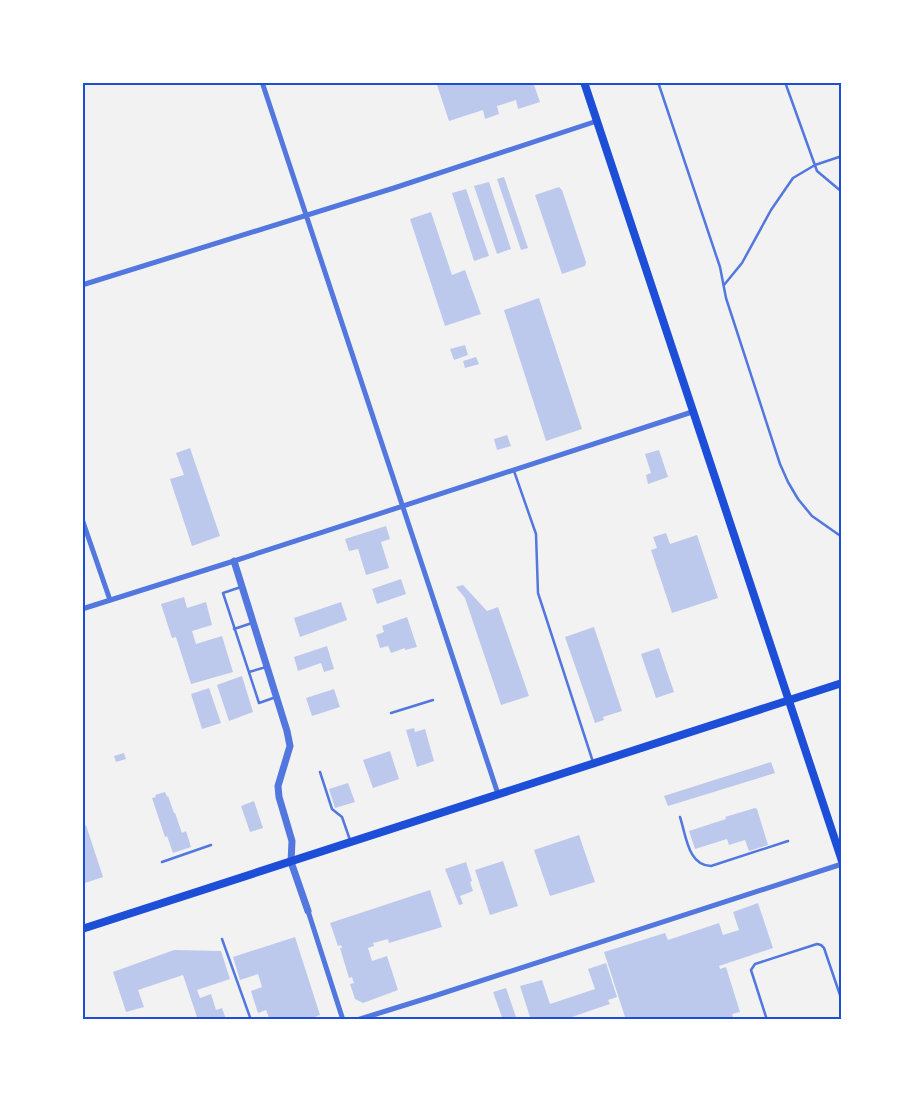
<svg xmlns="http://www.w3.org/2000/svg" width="924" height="1102" font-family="'Source Serif 4',serif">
<rect width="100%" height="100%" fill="#f2f2f2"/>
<path fill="#bdc9ec" d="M436,82H533L540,102L518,109L516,100L497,106L499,114L485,119L483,110L449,121Z
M504,177L528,248L521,250L497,179Z
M489,182L511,249L497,254L474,186Z
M559,187L562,190L586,262L585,266L562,274L535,195Z
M466,189L489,256L474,261L452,193Z
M431,212L452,275L465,270L481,314L445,326L410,219Z
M539,298L582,429L546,441L504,310Z
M465,345L468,355L454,360L450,349Z
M476,357L479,364L465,368L463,361Z
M507,435L511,446L497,450L494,439Z
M190,448L220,536L192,546L170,479L184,475L176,453Z
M659,450L668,477L648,484L646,475L651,473L645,454Z
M386,526L390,539L381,542L389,568L366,575L358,549L349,551L345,539Z
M666,533L670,544L697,535L718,598L672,613L651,550L657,548L653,537Z
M401,579L406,594L377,604L372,589Z
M463,585L487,611L498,607L529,696L501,705L465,598L456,587Z
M184,597L187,608L206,602L212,625L192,631L196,644L222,636L233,672L191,684L176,637L172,638L161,604Z
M341,602L347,620L300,637L294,618Z
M407,617L417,647L405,650V648L391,653L388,646L380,648L376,635L384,632L382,626Z
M594,627L622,711L603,717L604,720L595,723L565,637Z
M327,646L334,669L324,672L321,663L298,671L294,657Z
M659,648L674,692L656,698L641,654Z
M242,676L253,712L229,721L217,685Z
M209,688L221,723L202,729L191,694Z
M334,689L340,707L312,716L306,698Z
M414,728L415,732L425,729L434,761L417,767L406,730Z
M390,751L399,779L373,788L363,760Z
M124,753L126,759L116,762L114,756Z
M771,762L775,773L668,806L664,796Z
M348,783L355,802L335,808L329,789Z
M165,792L167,797L168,796L174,813H175L182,833L186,831L191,847L173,853L167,836L165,837L152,798L156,797L155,795Z
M254,801L263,828L250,832L241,806Z
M755,808L757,809L768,845L749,851L745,840L729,845L727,839L695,849L689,831L726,819L725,817Z
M86,825L103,877L82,884V826Z
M579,835L595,882L550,896L534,850Z
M503,861L518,906L490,915L475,870Z
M466,862L472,881L470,882L473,891L460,896L463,904L459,905L445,869Z
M430,890L442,927L389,943L388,939L373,943L374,946L368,948L372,961L387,956L398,990L363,1003L355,999L350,984L354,983L352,977L349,978L340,948H342L341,945L338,946L330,923Z
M758,903L773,948L719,966L720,969L726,967L740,1012L732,1014L734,1020H626L604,952L665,933L668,940L719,923L723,935L739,930L733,912Z
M295,937L320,1015L306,1020H289V1018L283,1020H270L266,1010L258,1013L251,991L262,987L258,974L240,980L233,957Z
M174,950L221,951L230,979L197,990L200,998L211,994L216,1010L222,1008L226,1019L198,1020L183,975L138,990L144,1007L126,1012L113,972Z
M606,963L617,997L608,1000L610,1004L563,1020H531L520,986L542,980L550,1004L595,989L588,969Z
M506,988L517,1020H503L493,992Z"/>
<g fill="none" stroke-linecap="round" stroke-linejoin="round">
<path stroke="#5277de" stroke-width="2.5" d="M658,82L720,267L726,298L780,464L788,482L798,499L812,516L842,537
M785,82L817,171L842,192
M724,285L742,263L771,210L793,178L815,165L842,156
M514,471L536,534L538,593L593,762
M241,587L223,593L259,703L276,697
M234,629L252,623
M249,672L266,667
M391,713L433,700
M320,772L332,809L342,817L350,840
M680,817C686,835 688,866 711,866L788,841
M162,862L211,845
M222,939L251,1020
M767,1020L751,970L755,964L817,944L821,945L824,948L842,1001"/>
<path stroke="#5277de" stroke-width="5" d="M262,82L498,794
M82,285L394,188L597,121
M82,519L110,600
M82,609L234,561L692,412
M308,911L343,1020
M357,1020L431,997L842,864"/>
<path stroke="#5277de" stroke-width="7" d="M234,561L287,731L290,746L278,786L279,797L292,841L291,862L308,911"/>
<path stroke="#1d4ed8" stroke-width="8" d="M584,82L842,861
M82,929L842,683"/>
</g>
<rect width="924" height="1102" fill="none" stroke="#ffffff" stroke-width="168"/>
<rect x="84" y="84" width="756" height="934" fill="none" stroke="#1d4ed8" stroke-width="2"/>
</svg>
